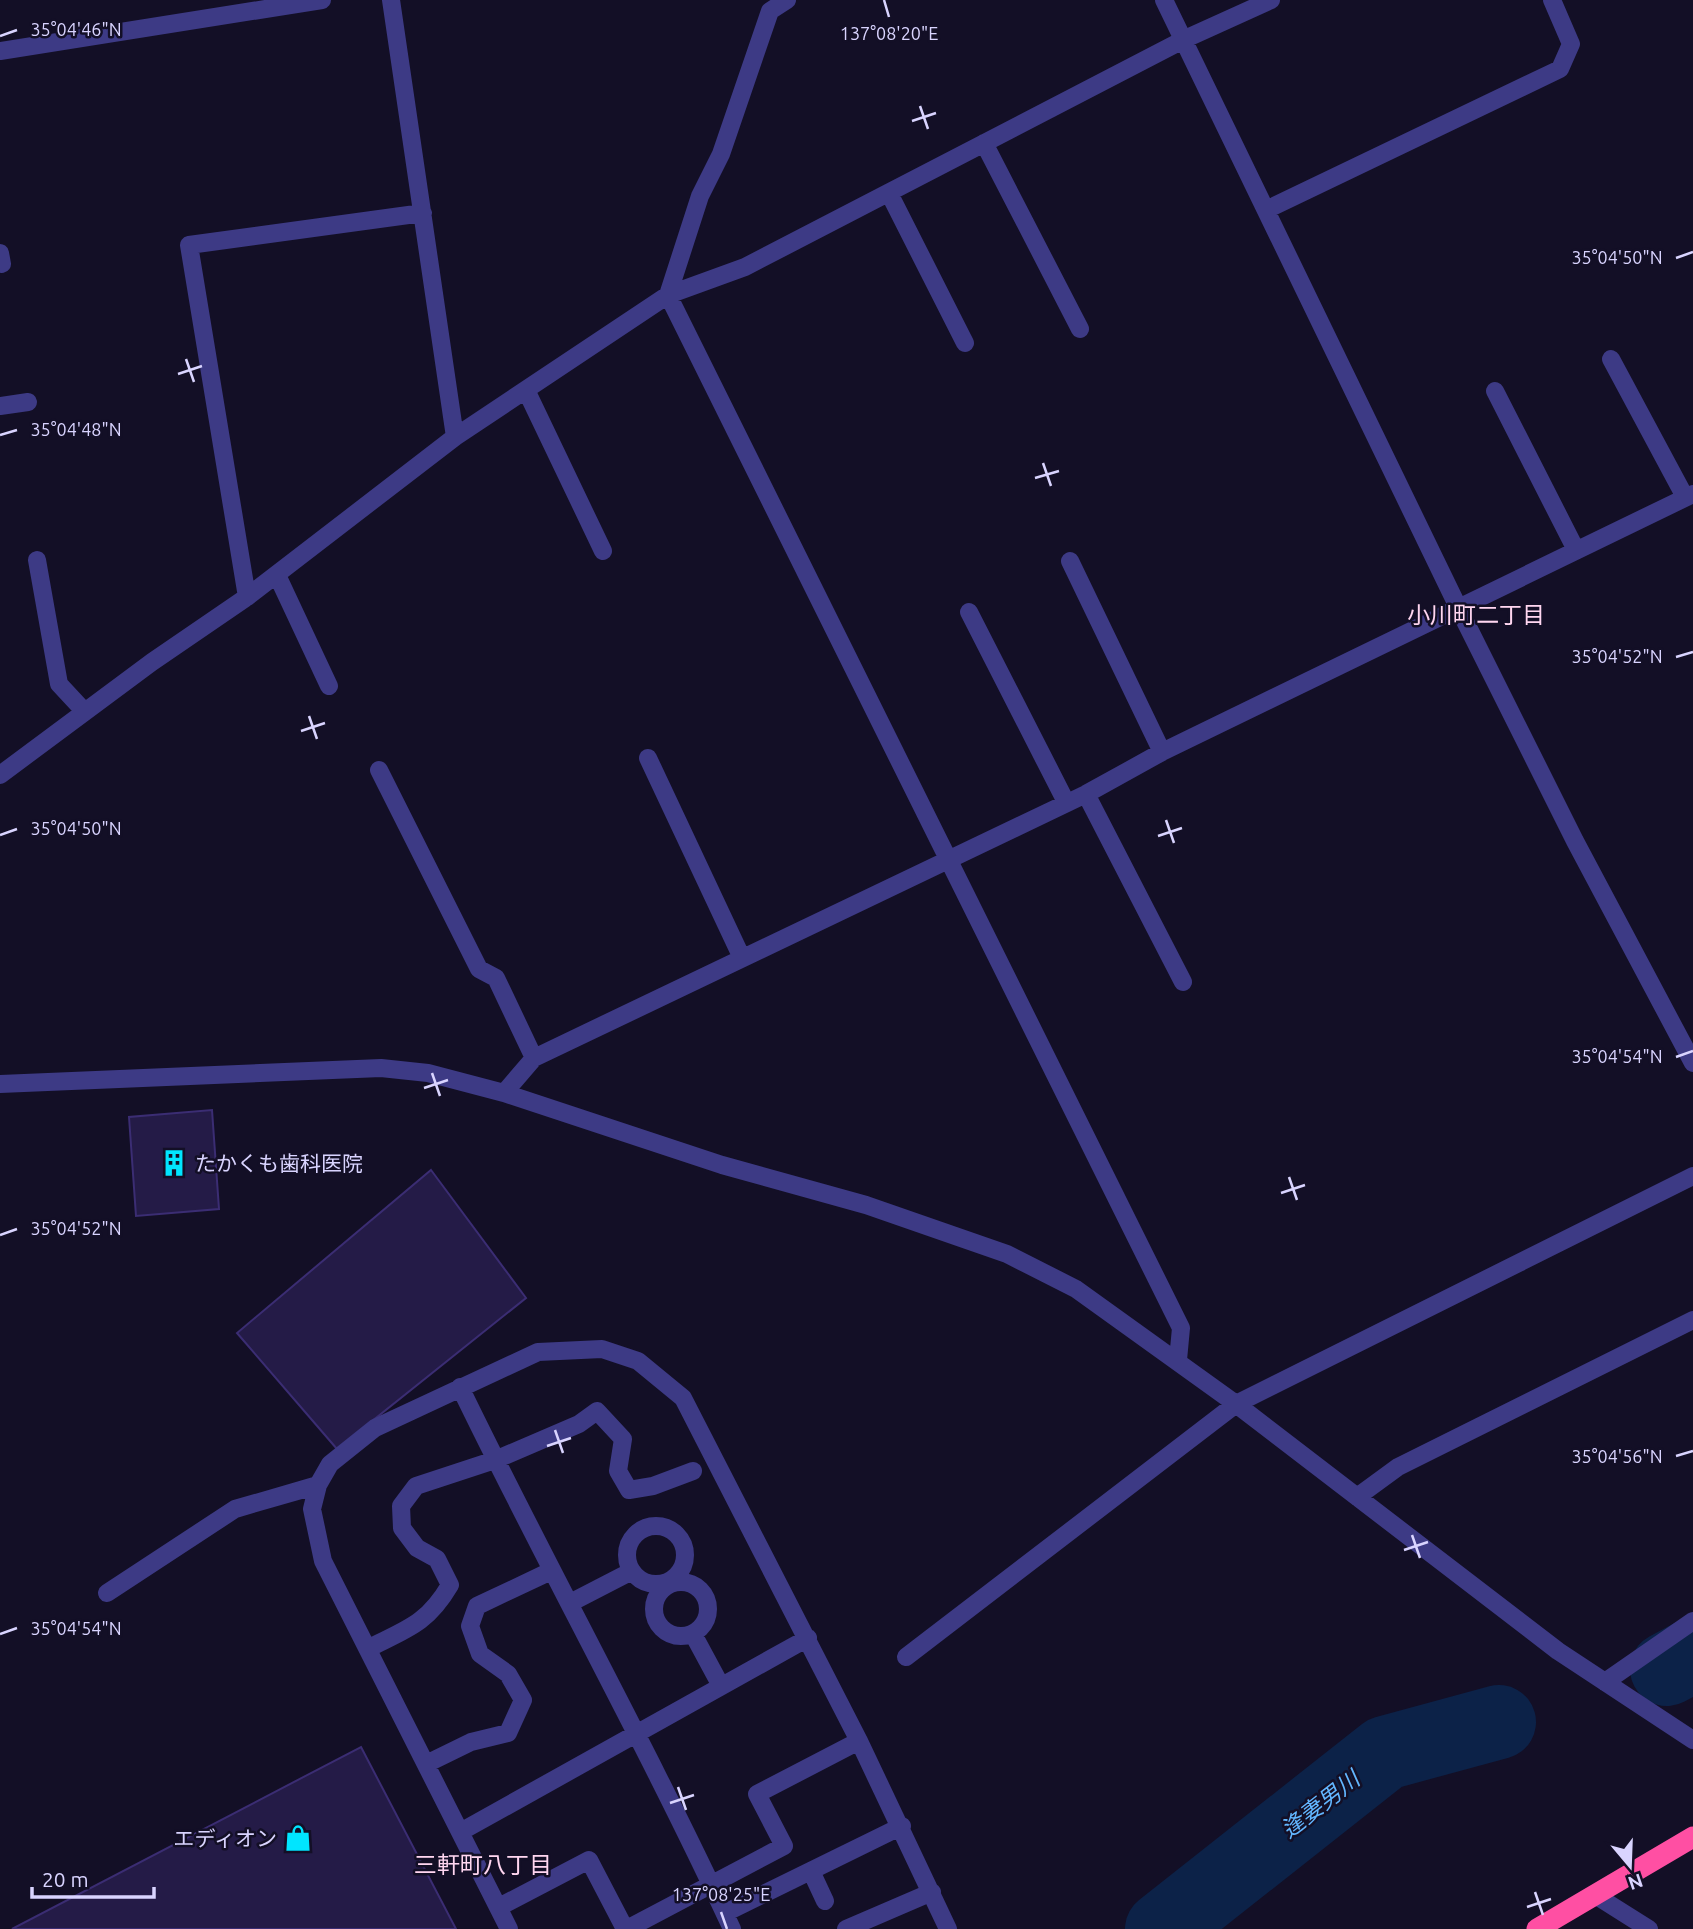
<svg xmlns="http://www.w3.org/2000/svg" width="1693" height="1929" font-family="Ubuntu,'Noto Sans JP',sans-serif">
<rect width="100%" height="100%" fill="#130f26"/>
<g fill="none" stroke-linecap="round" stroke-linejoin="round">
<path stroke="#0c2248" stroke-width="74" d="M1667,1669L1693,1655
M1162,1929L1385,1753L1499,1722"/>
</g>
<path fill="#241b47" stroke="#3b2d73" stroke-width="2" d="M212,1110L219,1209L136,1216L129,1117Z
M431,1170L526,1298L337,1449L237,1333Z
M361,1747L456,1929H12Z"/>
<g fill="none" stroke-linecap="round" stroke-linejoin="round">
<path stroke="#3d3a85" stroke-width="18" d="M391,0L455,437
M787,0L770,11L721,154L700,196L668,295L1181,1328L1178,1360
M1164,0L1458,607L1575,841L1693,1063
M0,51L322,0
M984,143L1080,329
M889,193L965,343
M1266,210L1560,69L1571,44L1552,0
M0,253L2,264
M1611,359L1685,497
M526,390L603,551
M1495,391L1576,550
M0,406L28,402
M37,560L59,684L85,712
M1070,561L1162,752
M277,575L329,686
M247,597L189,245L423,213
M969,612L1066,802
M648,758L742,958
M379,770L479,969L496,978L534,1058
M0,775L152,662L247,597L455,437L668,295L745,267L1185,39L1271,0
M1086,794L1183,982
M0,1084L381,1068L428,1073L504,1093L722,1165L866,1205L1007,1254L1076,1289L1236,1404L1558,1651L1693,1740
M504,1093L534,1058L1086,794L1162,752L1693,494
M460,1387C548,1569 647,1746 732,1929
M1357,1497L1398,1467L1693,1320
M627 1555a29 29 0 1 1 58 0a29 29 0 1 1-58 0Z
M654 1609a27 27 0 1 1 54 0a27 27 0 1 1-54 0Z
M107,1593L235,1509L318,1485
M570,1603L632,1571
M693,1634L721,1686
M369,1648C407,1629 427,1624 450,1585L437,1559L417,1548L402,1528L401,1506L416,1486L495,1460L579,1424L597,1411L623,1439L618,1471L629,1490L653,1486L693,1471
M906,1657L1236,1404L1693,1176
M1605,1682L1693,1621
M426,1764L471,1742L508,1733L523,1700L508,1674L480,1654L470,1626L477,1606L551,1571
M462,1831L808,1638
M811,1871L825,1901
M1595,1895L1649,1929
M499,1907L589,1860L625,1929
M725,1913L902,1826
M509,1929L323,1561L312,1509L318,1485L330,1464L375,1428L538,1352L602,1349L638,1361L683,1398L859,1741L948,1929
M627,1929L784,1846L757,1794L859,1741
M846,1929L932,1892"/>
<path stroke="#ff4fa3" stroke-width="21" d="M1537,1929L1693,1837"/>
</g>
<path fill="none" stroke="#d9d4ff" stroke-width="2.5" d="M884,0L889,17M0,36L17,30M920,106L928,129M912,121L936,113M1676,258L1693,252M186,359L194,382M178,374L202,366M0,435L17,430M1043,463L1051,486M1035,478L1059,471M1676,657L1693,652M309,716L317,739M301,731L325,723M1166,820L1174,843M0,835L17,829M1158,836L1182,828M1676,1057L1693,1051M432,1073L440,1096M424,1088L448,1080M1289,1177L1297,1200M1281,1193L1305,1185M0,1235L17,1229M555,1430L563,1453M547,1446L571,1438M1676,1456L1693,1451M1412,1535L1420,1558M1404,1550L1428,1542M0,1634L17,1628M678,1787L686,1810M670,1803L694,1795M1535,1892L1543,1915M1527,1907L1551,1899M721,1912L727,1929"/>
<defs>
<symbol id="building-bare" viewBox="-9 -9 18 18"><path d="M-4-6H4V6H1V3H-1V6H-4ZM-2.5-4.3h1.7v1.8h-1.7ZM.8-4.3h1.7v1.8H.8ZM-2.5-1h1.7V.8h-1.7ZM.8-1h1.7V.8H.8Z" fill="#00e5ff" stroke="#130f26" stroke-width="2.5" paint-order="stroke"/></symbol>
<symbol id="shop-bare" viewBox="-9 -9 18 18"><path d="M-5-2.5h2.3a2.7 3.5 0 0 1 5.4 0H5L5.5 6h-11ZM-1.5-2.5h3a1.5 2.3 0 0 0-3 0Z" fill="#00e5ff" stroke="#130f26" stroke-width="2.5" paint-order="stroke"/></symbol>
</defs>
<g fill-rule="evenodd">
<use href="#building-bare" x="155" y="1144" width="38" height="38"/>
<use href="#shop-bare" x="279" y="1819" width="38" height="38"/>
</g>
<g text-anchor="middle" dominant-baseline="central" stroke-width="5" stroke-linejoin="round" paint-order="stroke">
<g font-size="21" fill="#d9d4ff" stroke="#130f26" text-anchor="start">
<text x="195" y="1163">たかくも歯科医院</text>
<text x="277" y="1838" text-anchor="end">エディオン</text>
</g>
<g font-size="23" fill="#ffd6f0" stroke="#130f26">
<text x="1476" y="614">小川町二丁目</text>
<text x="483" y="1864">三軒町八丁目</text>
</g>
<g font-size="23" font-style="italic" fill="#62b6ff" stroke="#130f26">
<text transform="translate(1320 1804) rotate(-38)">逢妻男川</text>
</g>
</g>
<g font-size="18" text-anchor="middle" fill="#d9d4ff" stroke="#130f26" stroke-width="5" stroke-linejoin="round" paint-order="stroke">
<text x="76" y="36">35°04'46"N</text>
<text x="889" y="40">137°08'20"E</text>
<text x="1617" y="264">35°04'50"N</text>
<text x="76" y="436">35°04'48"N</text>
<text x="1617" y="663">35°04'52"N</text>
<text x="76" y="835">35°04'50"N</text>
<text x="1617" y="1063">35°04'54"N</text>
<text x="76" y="1235">35°04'52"N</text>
<text x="1617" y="1463">35°04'56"N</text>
<text x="76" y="1635">35°04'54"N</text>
<text x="721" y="1901">137°08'25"E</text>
</g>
<g transform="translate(1630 1866) rotate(161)" stroke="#130f26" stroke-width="5" paint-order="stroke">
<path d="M0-5L12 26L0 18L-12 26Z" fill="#d9d4ff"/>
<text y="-10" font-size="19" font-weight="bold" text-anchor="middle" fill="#d9d4ff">N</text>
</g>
<path d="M32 1887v10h122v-10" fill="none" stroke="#d9d4ff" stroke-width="3.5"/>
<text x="42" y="1887" font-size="21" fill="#d9d4ff" stroke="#130f26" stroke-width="5" paint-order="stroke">20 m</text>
</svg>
